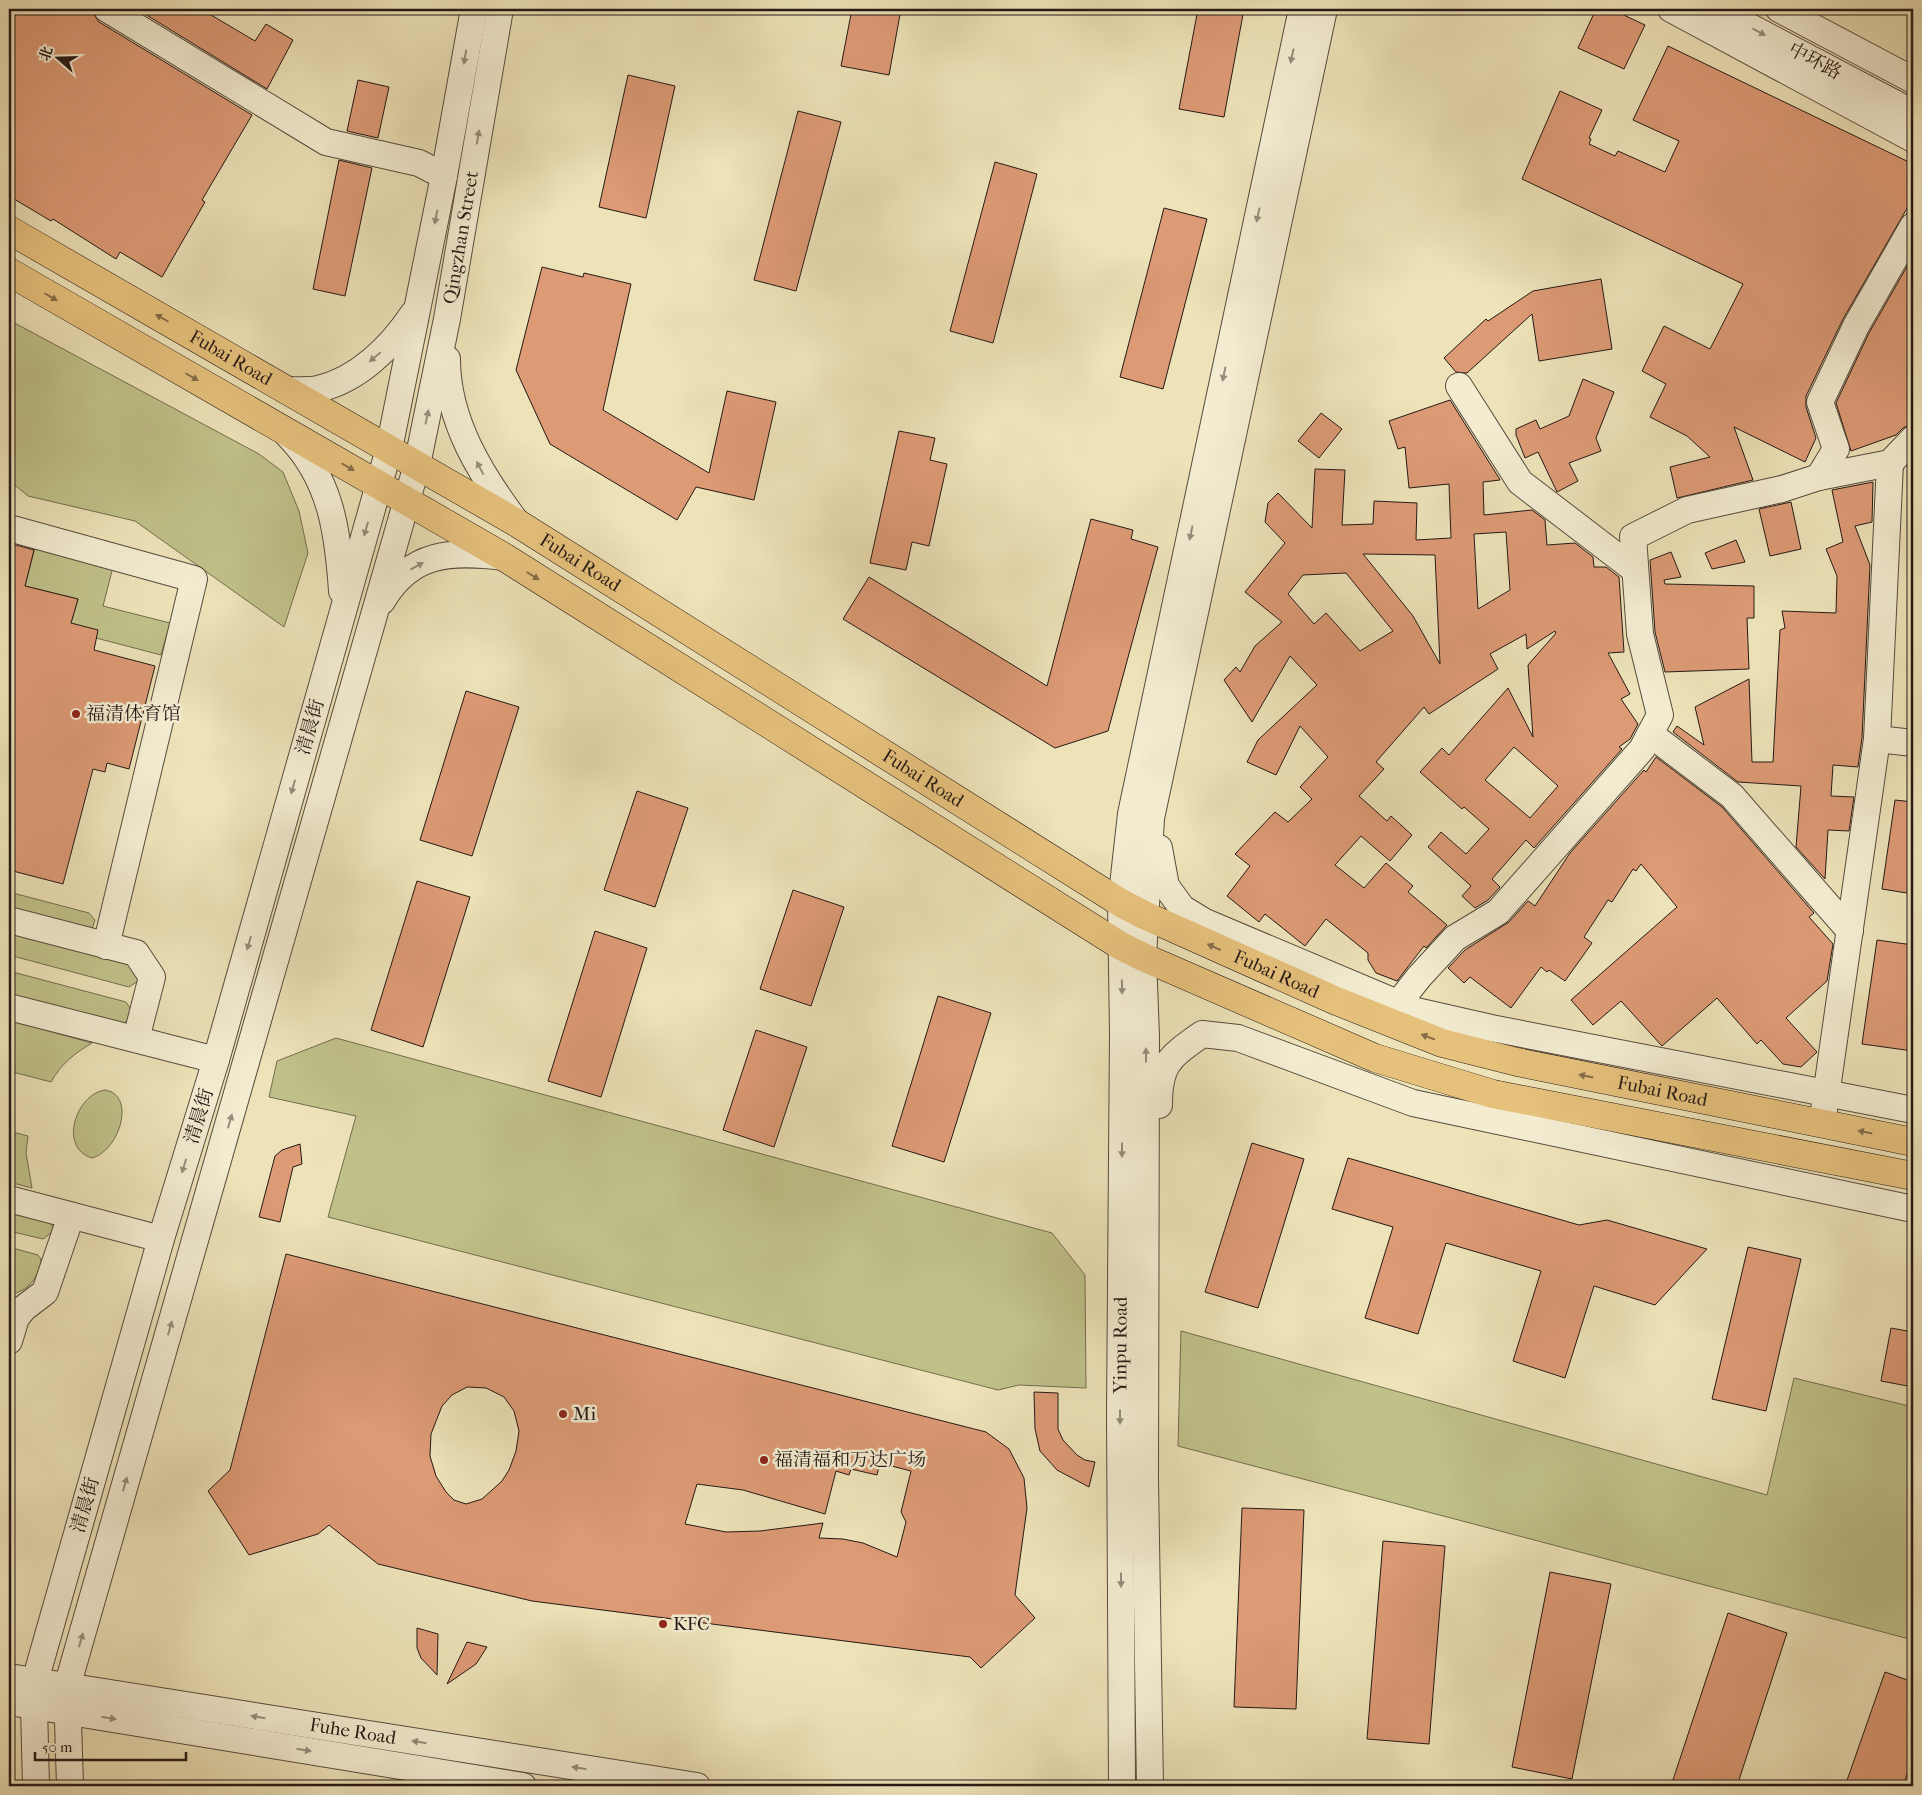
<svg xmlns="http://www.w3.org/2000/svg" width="1922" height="1795" font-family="'IM FELL French Canon','Noto Serif SC',serif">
<rect width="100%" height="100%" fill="#ede2b8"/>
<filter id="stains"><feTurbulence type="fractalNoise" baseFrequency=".004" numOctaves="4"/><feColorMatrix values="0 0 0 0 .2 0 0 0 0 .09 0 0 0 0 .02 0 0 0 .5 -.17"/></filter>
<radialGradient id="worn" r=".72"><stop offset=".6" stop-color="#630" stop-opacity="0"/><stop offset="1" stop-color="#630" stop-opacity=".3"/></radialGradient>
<path fill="#c0c189" stroke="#726d4f" d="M9,320L259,454L283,472L299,511L308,553L284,627L135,521L28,496L9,480Z
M35,547L113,567L103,606L170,623L161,655L96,638L71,623L78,599L25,586Z
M9,892L89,913L95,920L92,929L9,908Z
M9,933L134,966L137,970L138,981L129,987L9,955Z
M9,971L126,1002L132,1011L126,1022L120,1024L9,995Z
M9,1020L92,1043C75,1053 61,1064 51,1082L9,1071Z
M336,1038L1052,1233L1085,1275L1086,1388L1019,1385L998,1390L328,1217L356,1116L269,1097L277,1061Z
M105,1090C137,1095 119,1151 92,1158C58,1148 76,1094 105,1090Z
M9,1131L28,1136L26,1153L32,1188L9,1182Z
M9,1209L49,1221L53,1227L51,1233L43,1239L9,1231Z
M9,1247L38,1255L41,1259C40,1278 27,1291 10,1295Z
M1181,1331L1767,1495L1794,1378L1913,1407V1640L1178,1446Z"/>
<path fill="#dc9a75" stroke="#251915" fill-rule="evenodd" d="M9,9H86L93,13L99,22L252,115L202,200L205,202L162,277L120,252L116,259L53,219L51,221L9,196Z
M141,9H201L255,41L266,24L293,40L267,89L140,11Z
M852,9H901L889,75L841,66Z
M1198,9H1244L1224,117L1179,109Z
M1596,9H1611L1645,25L1624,69L1578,48Z
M1668,46L1913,164V198L1843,319L1806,396V407L1816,438L1805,462L1734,427L1753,480L1677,498L1670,467L1710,457L1687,436L1650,417L1666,384L1642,371L1664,326L1710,349L1743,284L1522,179L1560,91L1602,110L1589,138L1591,139L1589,144L1615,156L1618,151L1665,172L1679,141L1633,120Z
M628,75L675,86L646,218L599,207Z
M358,80L389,87L378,138L347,131Z
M798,111L841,122L796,291L754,280Z
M339,160L372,168L345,296L313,289Z
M995,162L1037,174L993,343L950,331Z
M1164,208L1207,219L1163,389L1120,377Z
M1913,256V423L1903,428L1896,435L1851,451L1836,403L1869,333Z
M542,267L583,277L584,273L631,284L603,410L709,473L727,391L776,402L754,500L696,487L677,520L550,444L516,370Z
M1601,279L1612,349L1539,361L1532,314L1467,373L1456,372L1444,358L1486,319L1488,321L1533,291Z
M1583,379L1614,392L1596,438L1601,451L1569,463L1578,481L1557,492L1538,452L1525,458L1516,435V429L1536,420L1540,429L1569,416Z
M1450,400L1499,478L1500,480L1483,482L1484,515L1532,510L1545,520L1547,545L1575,543L1593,557L1594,567H1606L1619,577L1624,652L1608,653L1630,694L1621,699L1638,724L1630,739L1619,747L1622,749L1534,848L1526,840L1492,879L1500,887L1488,900L1475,908L1462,896L1471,886L1428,847L1441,832L1466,854L1489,829L1464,807L1462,809L1420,772L1442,748L1449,755L1508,688L1533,737L1528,665L1556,633L1555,631L1527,649L1526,634L1490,654L1498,669L1429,714L1424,707L1376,762L1384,769L1359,796L1387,821L1391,816L1412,835L1390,861L1361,836L1335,865L1364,888L1386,863L1413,886L1408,892L1447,925L1426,948L1424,946L1397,981L1376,973L1368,960V953L1326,919L1305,946L1265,914L1259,922L1227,896L1250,866L1235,854L1275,812L1288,822L1312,799L1300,787L1328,757L1300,726L1276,775L1247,762L1258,740L1317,685L1290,656L1252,722L1224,680L1236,667L1240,672L1255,646L1282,622L1245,592L1285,543L1265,522L1268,503L1278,493L1312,528L1315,469L1345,470L1342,525L1373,524L1374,501L1417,503L1416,540L1451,538L1449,484L1409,488L1405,447L1398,449L1389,421ZM1506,532L1510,590L1478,609L1474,534ZM1363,554L1435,555L1440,664L1413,616ZM1346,573L1393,631L1360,651L1326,613L1314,624L1288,594L1303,575ZM1514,747L1558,786L1530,818L1485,780Z
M1321,413L1342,429L1319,458L1298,441Z
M899,431L935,438L930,460L947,464L929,546L912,542L906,570L870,563Z
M1873,482L1872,522L1855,526L1870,565L1862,738L1858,767L1833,765L1831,796L1854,797L1849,831L1828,830L1825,879L1796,847L1801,786L1738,782L1673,732L1677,726L1704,745L1695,707L1749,679L1752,762H1773L1780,630L1785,628L1782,611L1836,613L1837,576L1826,549L1843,542L1832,490Z
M1791,502L1801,549L1770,556L1759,509Z
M1091,519L1133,530L1131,539L1158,547L1108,731L1055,748L843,619L869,577L1047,686Z
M1736,540L1745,562L1712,569L1705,553Z
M9,543L34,550L25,586L78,599L71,623L98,630L94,650L155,666L129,769L107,763L105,772L93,769L63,884L9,870Z
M1671,552L1681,577L1664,580L1665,584L1754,586V618H1747L1749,669L1665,672L1655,632L1650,560Z
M466,691L519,707L472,856L420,840Z
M1656,757L1722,807L1814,913L1809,917L1833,944L1827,981L1786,1018L1817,1052L1801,1067L1783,1064L1761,1040L1757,1044L1717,998L1662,1046L1621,1001L1593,1025L1571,1000L1677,907L1641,864L1636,871L1633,869L1612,902L1608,900L1584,937L1592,943L1565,981L1549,970L1547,972L1541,967L1511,1008L1470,977L1464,983L1448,968L1465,950L1509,922L1528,901L1535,906L1570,853L1644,770L1646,772Z
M637,791L688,808L655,907L604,890Z
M1895,800L1913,802V894L1882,889Z
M417,881L470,897L423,1047L371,1030Z
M793,890L844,907L811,1006L760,989Z
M595,931L647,948L601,1097L548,1081Z
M1877,940L1913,945V1051L1862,1044Z
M938,996L991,1013L944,1162L892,1146Z
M756,1030L807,1047L774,1147L723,1130Z
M1252,1143L1304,1159L1258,1308L1205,1292Z
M300,1144L302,1164L293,1167L280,1222L259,1217L275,1156L282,1150Z
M1348,1158L1579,1225L1607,1220L1707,1249L1655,1305L1594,1286L1565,1378L1513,1361L1541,1271L1446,1243L1418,1334L1365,1318L1393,1227L1332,1209Z
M1748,1247L1801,1259L1766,1411L1712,1399Z
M286,1254L986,1432L1009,1449L1024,1478L1027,1508L1015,1595L1035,1618L981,1668L970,1657L532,1601L378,1564L329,1525L318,1534L249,1555L208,1491L230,1470ZM467,1387L486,1388L504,1397L514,1411L519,1431L516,1451L509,1470L502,1481L482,1499L466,1504L454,1500L446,1492L436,1476L430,1456L431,1434L442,1406L452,1395ZM880,1463L911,1471L901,1512L906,1522L897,1557L863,1543L843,1539L819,1538L823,1523L760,1531L726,1532L685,1524L697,1484L743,1490L825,1514L836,1471L849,1475L851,1469L877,1475Z
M1891,1328L1913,1332V1387L1881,1381Z
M1034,1392L1058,1393V1429L1063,1440L1077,1455L1085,1460L1095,1462L1089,1487L1057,1470L1040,1451L1035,1429Z
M1242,1508L1304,1510L1296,1709L1234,1707Z
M1383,1541L1445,1546L1429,1744L1367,1739Z
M1550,1572L1611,1584L1572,1779L1512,1767Z
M1728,1613L1787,1633L1737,1786H1671Z
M417,1628L438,1634L437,1675L421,1658L417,1648Z
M467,1642L487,1647L476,1664L447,1684Z
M1885,1672L1913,1682V1757L1903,1786H1845Z"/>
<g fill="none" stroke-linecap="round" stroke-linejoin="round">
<defs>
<g id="minor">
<path d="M107,9L326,142L419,163L444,176"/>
<path d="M1671,9L1913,139"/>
<path d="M1716,9L1913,113"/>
<path d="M1779,9L1913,80"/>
<path d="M447,359C447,421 481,475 517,523"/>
<path d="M1459,386L1520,482L1635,570"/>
<path d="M287,390C297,390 309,391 318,389C358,380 391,347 413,314"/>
<path d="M287,434C331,478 338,532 342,591"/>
<path d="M1890,463L1877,739L1913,743"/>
<path d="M1819,477L1836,449L1820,402L1856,326L1913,226"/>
<path d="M9,528L194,579L106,946"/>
<path d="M382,601C411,551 452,551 504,557"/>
<path d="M1650,734L1732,796L1850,931"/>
<path d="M1159,848L1166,886L1182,908L1205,922L1416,1011L1491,1028L1913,1110"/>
<path d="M9,920L136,953L152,977L136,1039"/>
<path d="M9,1007L216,1060"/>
<path d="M1389,1015L1419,977L1455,938L1498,912L1642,749L1660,715L1640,634L1633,537L1687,510L1782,489L1819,477L1890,463L1913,439"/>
<path d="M1159,1105C1159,1063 1170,1057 1202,1034L1238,1038L1413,1103L1913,1209"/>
<path d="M1824,1110L1877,739"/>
<path d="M9,1199L161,1239"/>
<path d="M9,1341L16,1318L24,1308L45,1292L71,1216"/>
<path id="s1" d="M9,1677L697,1786"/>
<path d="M9,1702L523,1786"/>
<path d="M36,1786L34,1706L35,1681L161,1239L216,1060L389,449L444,176L474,9"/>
<path id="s2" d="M70,1786L67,1687L417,465L447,319L500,9"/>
<path id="s3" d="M1122,1786L1120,1412L1123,1033L1121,903L1131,814L1302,9"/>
<path d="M1150,1786L1145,1479L1146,1036L1143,957L1151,818L1324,9"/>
</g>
<g id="major">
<path id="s4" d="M9,230L517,523L1121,903L1144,915L1334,1000L1442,1043L1517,1062L1913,1142"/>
<path d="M9,272L504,557L1121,946L1143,957L1375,1058L1493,1094L1913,1176"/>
</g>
</defs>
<use href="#minor" stroke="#574b3e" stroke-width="28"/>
<use href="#major" stroke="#251915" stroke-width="29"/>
<use href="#minor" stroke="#f3ecd1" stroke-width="26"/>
<use href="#major" stroke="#e6c17c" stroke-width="28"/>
</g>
<defs><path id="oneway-solid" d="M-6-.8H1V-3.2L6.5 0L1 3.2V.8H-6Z" transform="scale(1.25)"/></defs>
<g fill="#968d7c">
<use href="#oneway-solid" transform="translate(1759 32) rotate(28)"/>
<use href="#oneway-solid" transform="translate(1292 56) rotate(102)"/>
<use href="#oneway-solid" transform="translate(465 57) rotate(100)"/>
<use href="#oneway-solid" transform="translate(478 137) rotate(-80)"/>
<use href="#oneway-solid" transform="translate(1258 215) rotate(102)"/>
<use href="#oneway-solid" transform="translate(436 217) rotate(101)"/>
<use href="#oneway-solid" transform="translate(375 357) rotate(140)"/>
<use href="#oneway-solid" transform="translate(1224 374) rotate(102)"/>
<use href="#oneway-solid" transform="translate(427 417) rotate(-78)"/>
<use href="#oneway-solid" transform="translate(480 468) rotate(-118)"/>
<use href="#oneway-solid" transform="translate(366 529) rotate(106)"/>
<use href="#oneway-solid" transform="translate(1191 533) rotate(102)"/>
<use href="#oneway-solid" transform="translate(417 566) rotate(-28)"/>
<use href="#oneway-solid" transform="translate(293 787) rotate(106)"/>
<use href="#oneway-solid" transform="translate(249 943) rotate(106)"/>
<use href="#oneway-solid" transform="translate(1122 987) rotate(89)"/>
<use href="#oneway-solid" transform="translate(1146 1055) rotate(-90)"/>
<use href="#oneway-solid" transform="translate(230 1121) rotate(-74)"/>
<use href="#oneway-solid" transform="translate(1122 1150) rotate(90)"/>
<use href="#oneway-solid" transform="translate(184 1166) rotate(107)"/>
<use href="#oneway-solid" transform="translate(170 1328) rotate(-74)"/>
<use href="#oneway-solid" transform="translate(1120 1417) rotate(90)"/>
<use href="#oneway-solid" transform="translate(125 1484) rotate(-74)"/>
<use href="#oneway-solid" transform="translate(1121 1580) rotate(90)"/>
<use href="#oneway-solid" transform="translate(81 1640) rotate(-74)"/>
<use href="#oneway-solid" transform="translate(258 1717) rotate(-171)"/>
<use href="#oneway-solid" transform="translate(109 1718) rotate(9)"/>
<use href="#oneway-solid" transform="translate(419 1742) rotate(-171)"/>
<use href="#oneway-solid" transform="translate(304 1750) rotate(9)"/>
<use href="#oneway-solid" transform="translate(579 1768) rotate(-171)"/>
</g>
<g fill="#866d48">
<use href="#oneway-solid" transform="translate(51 297) rotate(30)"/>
<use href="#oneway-solid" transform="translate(162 318) rotate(-150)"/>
<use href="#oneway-solid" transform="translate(192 377) rotate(30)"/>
<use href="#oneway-solid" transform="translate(348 467) rotate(30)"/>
<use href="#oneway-solid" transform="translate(533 576) rotate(32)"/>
<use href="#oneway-solid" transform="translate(1214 947) rotate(-156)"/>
<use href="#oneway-solid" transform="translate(1428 1037) rotate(-159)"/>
<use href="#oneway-solid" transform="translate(1586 1076) rotate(-169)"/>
<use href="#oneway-solid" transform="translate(1865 1132) rotate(-169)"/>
</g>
<g fill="#8f2418" stroke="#f3ecd1" stroke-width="2">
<circle cx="76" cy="714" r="5"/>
<circle cx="563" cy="1414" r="5"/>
<circle cx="764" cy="1460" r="5"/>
<circle cx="663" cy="1624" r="5"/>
</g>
<g text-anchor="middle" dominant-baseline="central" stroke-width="5" stroke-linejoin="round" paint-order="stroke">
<g font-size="19" fill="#251915" stroke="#f3ecd1">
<text transform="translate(1815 61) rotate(28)">中环路</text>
<text stroke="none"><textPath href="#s2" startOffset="1602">Qingzhan Street</textPath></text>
<text stroke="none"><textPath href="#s4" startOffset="256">Fubai Road</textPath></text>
<text stroke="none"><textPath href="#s4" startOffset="661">Fubai Road</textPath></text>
<text transform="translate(310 727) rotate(-74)">清晨街</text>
<text stroke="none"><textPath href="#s4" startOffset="1066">Fubai Road</textPath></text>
<text stroke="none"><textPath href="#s4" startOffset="1471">Fubai Road</textPath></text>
<text stroke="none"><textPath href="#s4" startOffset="1876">Fubai Road</textPath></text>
<text transform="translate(199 1116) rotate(-73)">清晨街</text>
<text stroke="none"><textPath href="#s3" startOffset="441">Yinpu Road</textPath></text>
<text transform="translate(85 1505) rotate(-74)">清晨街</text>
<text stroke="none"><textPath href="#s1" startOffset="348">Fuhe Road</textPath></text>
</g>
<g font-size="19" fill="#251915" stroke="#f3ecd1" text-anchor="start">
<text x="86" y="714">福清体育馆</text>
<text x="573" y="1414">Mi</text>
<text x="774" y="1460">福清福和万达广场</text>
<text x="673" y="1624">KFC</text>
</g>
</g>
<rect width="1922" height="1795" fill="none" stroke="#ede2b8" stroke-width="30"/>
<rect x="10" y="10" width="1902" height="1775" fill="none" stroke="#251915" stroke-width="2.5"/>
<rect x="15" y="15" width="1892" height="1765" fill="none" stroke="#251915"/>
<g transform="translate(58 58) rotate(290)" stroke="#f3ecd1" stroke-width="4" paint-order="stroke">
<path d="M0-4L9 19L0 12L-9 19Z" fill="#251915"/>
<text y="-8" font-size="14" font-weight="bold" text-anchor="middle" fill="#251915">北</text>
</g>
<path d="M35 1752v8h151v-8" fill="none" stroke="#251915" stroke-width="2.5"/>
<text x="42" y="1752" font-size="15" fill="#251915" stroke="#f3ecd1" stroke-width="4" paint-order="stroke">50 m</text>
<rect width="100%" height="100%" filter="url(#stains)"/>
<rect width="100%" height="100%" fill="url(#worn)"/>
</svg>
